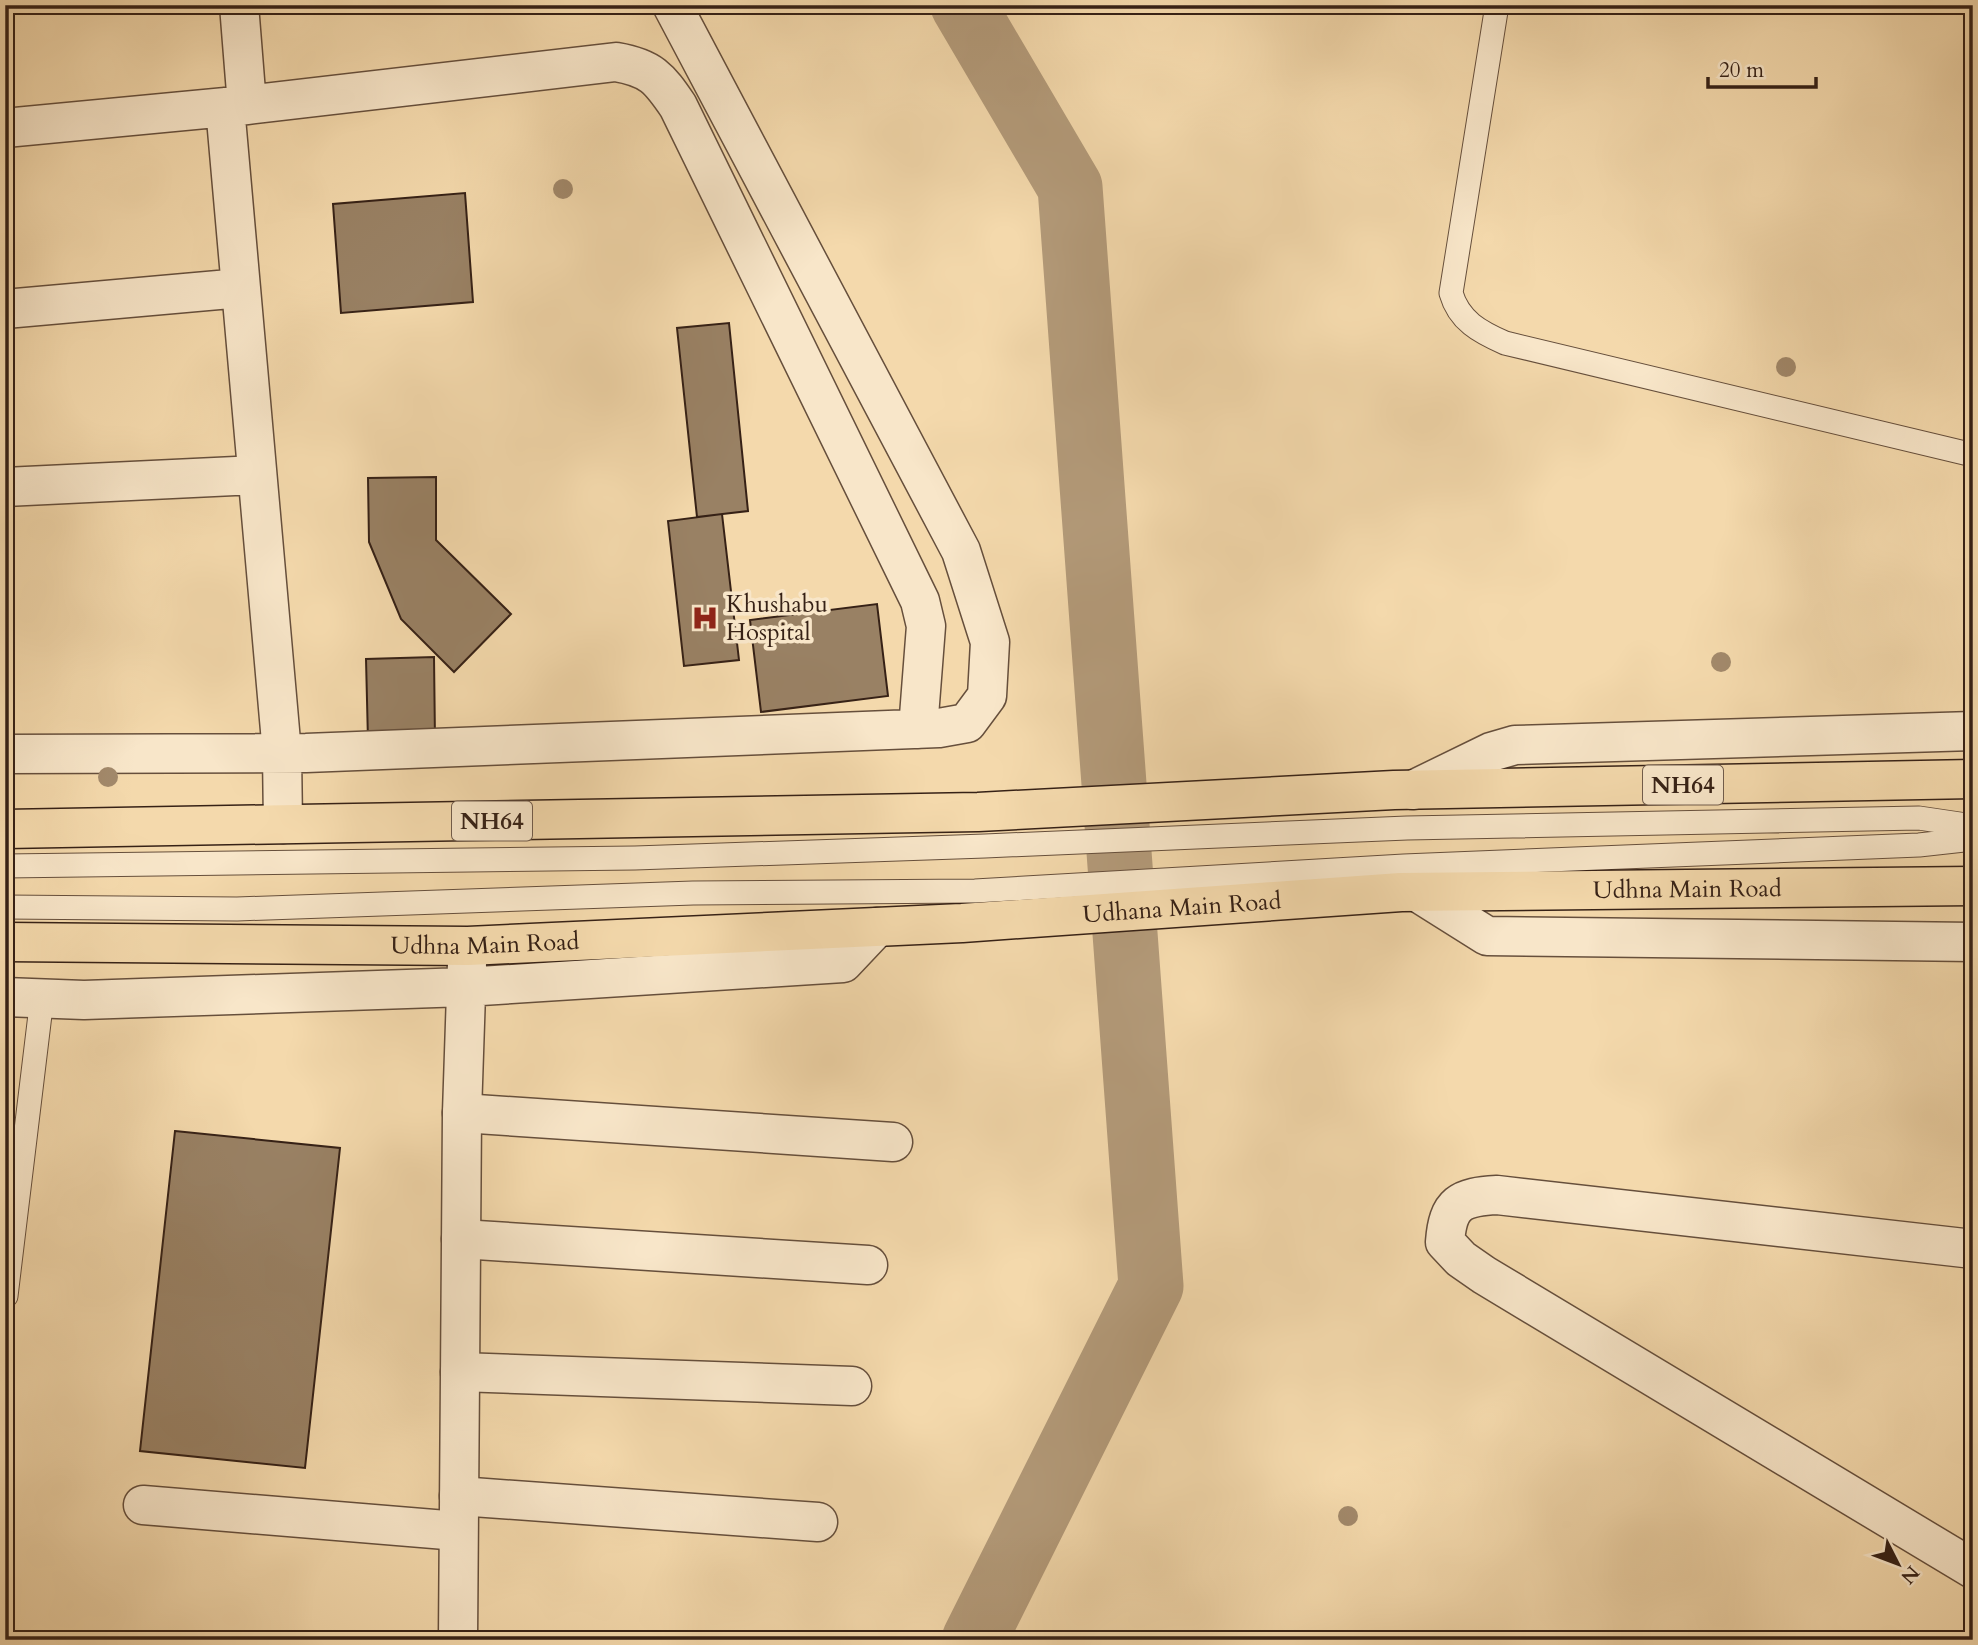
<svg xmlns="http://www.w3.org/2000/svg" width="1978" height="1645" font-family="Cardo,serif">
<rect width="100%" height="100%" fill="#f4d9ac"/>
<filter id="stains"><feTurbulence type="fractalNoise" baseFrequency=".00286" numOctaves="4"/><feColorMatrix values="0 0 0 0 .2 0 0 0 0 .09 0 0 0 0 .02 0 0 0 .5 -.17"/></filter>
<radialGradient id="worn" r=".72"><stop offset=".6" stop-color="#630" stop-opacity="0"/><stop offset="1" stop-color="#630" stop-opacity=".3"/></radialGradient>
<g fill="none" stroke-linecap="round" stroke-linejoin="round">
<path stroke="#b39a79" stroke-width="65" d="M963,5L1070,187L1151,1286L974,1640"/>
</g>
<path fill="#998164" stroke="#362116" stroke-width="2" d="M465,193L473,302L341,313L333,204Z
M729,323L748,511L697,517L677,328Z
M436,477V540L511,614L454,672L401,619L369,542L368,478Z
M722,514L739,660L684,666L668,521Z
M877,604L888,696L761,712L750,620Z
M434,657L435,741H368L366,659Z
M175,1131L340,1148L305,1468L140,1451Z"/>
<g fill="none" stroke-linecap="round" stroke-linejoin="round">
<defs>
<path id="service" d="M1497,5L1451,293C1459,321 1480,332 1505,343L1973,455
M5,866L635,858L985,846L1407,828L1919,818L1973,826
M5,907L237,909L693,893L975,891L1404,866L1919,845L1973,839
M6,1296L42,998"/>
<path id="minor" d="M239,5L247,105
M225,107L282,753L283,824
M5,128L247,105L616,62C651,68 659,78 678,106L920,601L926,626L918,729
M5,309L241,288
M5,487L257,475
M5,754L306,753L939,728L967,723L987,696L990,642L961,551L672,5
M462,1113L893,1142
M461,1239L868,1265
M1973,1249L1497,1195C1460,1197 1448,1203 1445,1242L1461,1259L1484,1275L1973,1569
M460,1372L852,1386
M459,1496L818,1522
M143,1505L458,1531"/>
<path id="tertiary" d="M1413,790L1491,752L1515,745L1973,731
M1417,892L1487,936L1973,942
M5,997L84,1000L465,987L843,963L877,927
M458,1640L462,1113L467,963"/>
<g id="trunk">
<path d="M5,829L978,812L1394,790L1973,779"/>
<path id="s1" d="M5,942L468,946L962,923L1401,892L1973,886"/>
</g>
</defs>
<use href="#service" stroke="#664f3c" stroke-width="25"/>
<use href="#minor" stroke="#664f3c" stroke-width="41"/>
<use href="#tertiary" stroke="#664f3c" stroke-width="41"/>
<use href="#trunk" stroke="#362116" stroke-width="41"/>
<use href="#service" stroke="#f8e6c9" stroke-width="23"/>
<use href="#minor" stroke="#f8e6c9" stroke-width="38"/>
<use href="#tertiary" stroke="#f8e6c9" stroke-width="38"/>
<use href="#trunk" stroke="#f4d9ac" stroke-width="38"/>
</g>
<g fill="#a2896b">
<circle cx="563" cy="189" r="10"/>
<circle cx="1786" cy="367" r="10"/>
<circle cx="1721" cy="662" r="10"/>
<circle cx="108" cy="777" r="10"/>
<circle cx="1348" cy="1516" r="10"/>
</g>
<defs>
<symbol id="hospital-bare" viewBox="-9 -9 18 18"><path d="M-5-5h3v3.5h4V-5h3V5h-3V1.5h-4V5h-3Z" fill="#8f2418" stroke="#f8e6c9" stroke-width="2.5" paint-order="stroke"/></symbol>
</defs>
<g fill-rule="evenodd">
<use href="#hospital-bare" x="686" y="599" width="38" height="38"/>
</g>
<g text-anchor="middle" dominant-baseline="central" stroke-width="7" stroke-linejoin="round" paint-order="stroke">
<g fill="#f8e6c9" stroke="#705c4c" stroke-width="2">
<rect x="1643" y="765.5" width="80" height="39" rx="5"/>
<rect x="452" y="801.5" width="80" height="39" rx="5"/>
</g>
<g font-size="23" font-weight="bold" fill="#362116">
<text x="1683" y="785">NH64</text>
<text x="492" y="821">NH64</text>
</g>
<g font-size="24" fill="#362116" stroke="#f8e6c9" text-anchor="start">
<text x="726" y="604">Khushabu<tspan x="726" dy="28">Hospital</tspan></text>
</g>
<g font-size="24" fill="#362116" stroke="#f8e6c9">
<text stroke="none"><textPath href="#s1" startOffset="1684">Udhna Main Road</textPath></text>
<text stroke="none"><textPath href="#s1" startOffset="1178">Udhana Main Road</textPath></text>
<text stroke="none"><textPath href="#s1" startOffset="480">Udhna Main Road</textPath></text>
</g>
</g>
<rect width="1978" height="1645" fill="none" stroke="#f4d9ac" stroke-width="28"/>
<rect x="7" y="7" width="1964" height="1631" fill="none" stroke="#362116" stroke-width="3.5"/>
<rect x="14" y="14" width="1950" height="1617" fill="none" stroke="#362116" stroke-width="2"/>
<g transform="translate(1898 1564) rotate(132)" stroke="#f8e6c9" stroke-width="5" paint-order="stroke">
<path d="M0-5L12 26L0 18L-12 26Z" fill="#362116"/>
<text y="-10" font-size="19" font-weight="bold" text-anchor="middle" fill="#362116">N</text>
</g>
<path d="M1708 77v10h108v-10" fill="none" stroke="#362116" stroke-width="3.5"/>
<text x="1719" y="77" font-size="21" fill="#362116" stroke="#f8e6c9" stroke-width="5" paint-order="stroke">20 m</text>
<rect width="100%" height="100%" filter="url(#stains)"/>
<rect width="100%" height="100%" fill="url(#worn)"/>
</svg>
